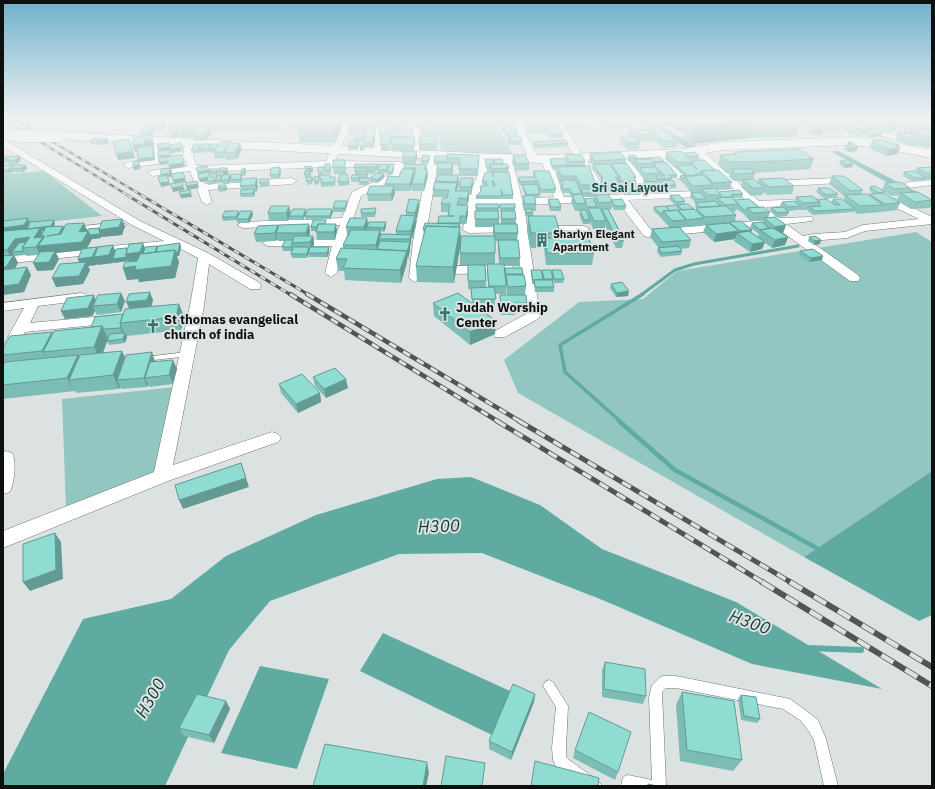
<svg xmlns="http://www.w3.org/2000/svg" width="935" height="789" font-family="'IBM Plex Sans',sans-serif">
<rect width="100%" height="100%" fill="#dce2e1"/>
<path fill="#91c7c0" d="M179,118H256L248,132L165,131Z
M436,118H493L514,156L435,152L441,150Z
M44,171L102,216L3,227V174Z
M916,232L932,242V471L804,557L518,393L504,360L579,302L643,299L677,271Z
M175,387L156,473L66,509L62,399Z"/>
<path fill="#5faba2" d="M623,118H635L655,123L697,146L687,148L653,127Z
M830,151H838L932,200V207Z
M932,471V615L919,621L804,557Z
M471,477L540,505L602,549L736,602L882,689L752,664L600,599L482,553L399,554L270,601L229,650L165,786H3V774L83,619L171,599L226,556L316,515L437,479Z
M383,633L512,692L494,736L360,671Z
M260,666L329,679L297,769L221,753Z"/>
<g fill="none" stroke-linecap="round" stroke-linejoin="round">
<path stroke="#5faba2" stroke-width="3" d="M641,295L675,270L694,264L798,246"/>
<path stroke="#5faba2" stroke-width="3.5" d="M621,422L565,372L560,345L643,294"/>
<path stroke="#5faba2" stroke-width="4.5" d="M619,421L675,470L822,551"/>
<path stroke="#5faba2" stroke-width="6" d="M808,648L861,650"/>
<defs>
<path id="lane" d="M187,352H190L191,354L190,356L145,361L141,359L145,357Z
M663,676H676L790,699L808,712L818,720L826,739L838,786H824L814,740L808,730L800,720L783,709L676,688H666L662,692L666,786H621L623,777L628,775L652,780L649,698L652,685L659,678Z
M549,680L553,682L568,706L566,748V757C575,766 598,778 602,786H583L564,774L555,765L553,760L552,748L556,707L543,686L545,682Z"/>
<path id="street" d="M330,118H349L352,122L335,161L400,162L405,165L398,178L361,196L345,242L337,273L331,277L325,273L332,246H268L262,243L268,240L334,239L340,225L243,228L237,225L243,222L342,218L352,192L391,174L393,168L329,167L200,172L205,184L292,178L297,181L292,184L208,190L212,202L207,205L202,202L190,171L153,176L148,173L153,170L188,166L184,158L180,161L128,168L123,165L128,162L151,159L152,140L156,137L160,140L161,158L183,156L185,142L186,140H192L193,157L197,166L326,161L343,122L257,127L253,125L257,123Z
M510,118H518L520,121L552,120L551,118H559L560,120L624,118V122H621L563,125L609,195L644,193L617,156L622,153L625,154L654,193L734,189L693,152L692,150L696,147L699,148L759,201L853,197L858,200L853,203L766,207L779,218L812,217L813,219L812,221L786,224L803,236L813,234L845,232L863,225L919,219L888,204L876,201L875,199L880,196L895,199L932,217V224L865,231L847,238L810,241L858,275L860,278L858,281H850L774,226L648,237L644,236L617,201L524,205L540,316L538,319L505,337H495L493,334L495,331L526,314L516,232L469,233L463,230L466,201L477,177L480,156L483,155L488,158L487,177L478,198L512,199L502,159L507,156L512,159L522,199L554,197L541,159L546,156L551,159L564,197L599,195L555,125L522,126L539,159L534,162L529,159ZM740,195L767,220L651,230L628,200ZM476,204L513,205L516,226H475Z
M826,118H837L903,138L902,140H896Z
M151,120L155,122L154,124L73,125L69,123L73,121Z
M375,125H378L382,127L383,153L378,156L373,153Z
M413,125H416L420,127L422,155L417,158L412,155Z
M3,139L140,221L208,253L260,283L261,286L260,289H250L209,264L204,306L173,465L272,432L278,434L281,438L278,442L168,481L3,548V531L154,472L190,306L198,258L175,246L3,264V256L164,241L132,225L3,146Z
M658,151L661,152L683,175L685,177L683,179H677L655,156L653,154Z
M434,153L439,156L425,241L421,278L415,282L409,278L413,241L429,156Z
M837,178L842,181L840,183L768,187L763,184L768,181Z
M932,179V185L908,188L903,185L908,182Z
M121,222L127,225L125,227L64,234L58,231L64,228Z
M538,226H584L590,229L584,232L534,231L532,229Z
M508,265L512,266L514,269L512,272L457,274L451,270L457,266Z
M81,293L86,294L88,297L86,300L38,306L30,323L115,315L120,316L122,319L120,322L115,323L25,332L8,363L3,365V346L24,308L3,311V303Z
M6,451L12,453C17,462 14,483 10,492L3,494V452Z"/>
<path id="secondary" d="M3,132H19L25,136L19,140H3Z
M59,132L494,154L546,155L682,149L723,142L851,137L881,140L932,150V158L881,148L851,145L723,150L682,157L546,163L494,162L55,139L53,136Z"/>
<path id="primary" d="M910,118H924L932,122V129Z"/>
</defs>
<use href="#lane" stroke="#6e7473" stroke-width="1"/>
<use href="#street" stroke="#6e7473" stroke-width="1"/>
<use href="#secondary" stroke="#6e7473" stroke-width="1"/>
<use href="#primary" stroke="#6e7473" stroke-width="1"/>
<use href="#lane" fill="#fff" fill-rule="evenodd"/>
<use href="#street" fill="#fff" fill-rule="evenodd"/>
<use href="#secondary" fill="#fff" fill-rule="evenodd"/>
<use href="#primary" fill="#fff" fill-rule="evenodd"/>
<defs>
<path id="rail-far4" d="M13,118L143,196
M3,119L129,196"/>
<path id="rail-far3" d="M127,195L291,295
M141,195L309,295"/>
<path id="rail-far2" d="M290,294L499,422
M307,294L521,422"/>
<path id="rail-far1" d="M497,421L764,583
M519,421L792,583"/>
<path id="rail" d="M762,582L932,686
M790,582L932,667"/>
</defs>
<use href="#rail-far4" stroke="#515554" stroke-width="2.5"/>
<use href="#rail-far3" stroke="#515554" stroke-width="3"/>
<use href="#rail-far2" stroke="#515554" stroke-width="4.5"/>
<use href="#rail-far1" stroke="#515554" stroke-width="5"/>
<use href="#rail" stroke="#515554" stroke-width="6"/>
<use href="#rail-far4" stroke="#dce2e1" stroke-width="1.5" stroke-dasharray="5" stroke-linecap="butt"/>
<use href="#rail-far3" stroke="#dce2e1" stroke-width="2" stroke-dasharray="6" stroke-linecap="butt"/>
<use href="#rail-far2" stroke="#dce2e1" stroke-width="3" stroke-dasharray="8" stroke-linecap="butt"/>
<use href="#rail-far1" stroke="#dce2e1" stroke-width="3.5" stroke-dasharray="10" stroke-linecap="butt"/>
<use href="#rail" stroke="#dce2e1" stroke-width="4.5" stroke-dasharray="14" stroke-linecap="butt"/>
<defs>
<path id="secondary-bridge" d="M19,136H59"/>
</defs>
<use href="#secondary-bridge" stroke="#6e7473" stroke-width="13" stroke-linecap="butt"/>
<use href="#secondary-bridge" stroke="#fff" stroke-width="12"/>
</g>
<path fill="#7bbdb5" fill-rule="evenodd" d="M57,118H91L85,122H71L70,119H71H57Z
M98,118H108L106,119H98Z
M117,118H137V119L134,122H126L125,120L124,122H117L116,119Z
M152,118H172L168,122L165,123L166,126L163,130H155V131L149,135H152L154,146L146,147L153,146L154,150L155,160L139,162L138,159V151L135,152L133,145L148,136L141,135L140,132L146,128L144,123L153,120Z
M266,118V119H273V118H340V120H342V127H341V130L335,143H300L297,128L291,129L290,121L279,122L280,125L279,130L259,131L258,128L257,130L250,131L249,127L254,123V120Z
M378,118L388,133H389V130L398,129L399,137H415V144L413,151L417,158L415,164H402V157L403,152L391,151V144L392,140H391V136H390V151H381V140Z
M391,118H409V125L400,126V129H392Z
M417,118L436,121V127H435L437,137V150L419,151V144L431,134H422L421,128H424H418Z
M496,118H512V120L516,124L515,128L518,132V135L505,136L503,131H502L500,126H499Z
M520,118H552L551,121L537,122L535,119V122L522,123Z
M573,118H587V120H575Z
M639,118H703L702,119L704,118H703H827L836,121V120H856L857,118H902L901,120L904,121L905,119L926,122L925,123H932V148L924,147L919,145L918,146H910L895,140L898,135L896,134L897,131L909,128H897L896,130L886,133L883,132L882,135L871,138L863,135V134L858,136L846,132L847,131L839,129L838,133L821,132V135H814L802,129L803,126L800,124L796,137L749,138L691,144L683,138L685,130L677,131L670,126L663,127L656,124L657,120H665V119L656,121L653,119L652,121L645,122Z
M598,120L632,125L631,128H620L601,127L598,124Z
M565,121L582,127L581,130H569L565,124Z
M543,122L563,134V138H550L547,133L529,134L526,130L527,123H543Z
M349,125L366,127L376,126L374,147H365L364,151H360V148L365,145V130V135L363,142H359V144L357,150H348V146L354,141L355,135H349Z
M210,127L211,134L206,141H193L192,136L191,137H178L177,135L176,138H171L170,135L177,131L178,133L193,130V132Z
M648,128L677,141L676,147L664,148L653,139L652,141L639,142H640L639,149L628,150L620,143L621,136H628L629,130L648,129Z
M508,137L522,141V145H509L507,141Z
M94,138L109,142L105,145L91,144L90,141Z
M872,141L898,147L900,148L897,154L886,156L869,148Z
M533,142L568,143L567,147L535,148L533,145Z
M848,142L858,147L856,151L848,152L844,149L845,146H847L846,145Z
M231,143L242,149L237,159L226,160V158L215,159L214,153H210L209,151L208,152L200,153L199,152V153H192L191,150L201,145H211Z
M666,152L699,156V160H691L715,170L732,182L730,189L717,190L718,192L743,194L742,198H733L734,200L759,207L770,212L768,218L786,225L783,233H781L788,237L785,245L772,248L764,242L762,249L750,252L734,241L735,239L714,242L703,232L706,225H703L702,224V226L686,227L685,226L684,227L680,228L691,240L689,248L680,249L682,251L681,255L661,257L657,252L658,248V247L650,237L652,229L670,228L662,219V218H661L653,210L654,207H666V206L675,205L669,199L670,195L685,201L684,204L696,210V208L695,207L696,203L690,197L691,193L684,183H683L679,179L680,176L683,175L665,159ZM737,209L745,215L750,221L763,220L762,223H752L750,227L759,234L758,237L735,222L736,215L733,212L736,211Z
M734,152L814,159L810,169L754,173H755L753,179L758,182L759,179L794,186L792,194L767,195L764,192L762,195L751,196L741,187L742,181H734L729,177L730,173H726L718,165L720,155L734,154Z
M590,154L626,159V163L636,177L635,179L636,181L635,184L620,185L621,187L620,191L604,192L601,187V184L600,182L601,179L592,168L593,165L589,161Z
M479,155L478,176H459V165H453V170L452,175L459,182L457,191H459V187L473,185L471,195H469V199L467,206L468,213L466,224H460V240L493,236V227H475V211L499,219V224H501V211H500V204L515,208L516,224L518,233L517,240L520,258L519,266H504L506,286V294H495V307L477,308L496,321L495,334L470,345L434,316L433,303L472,304L471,289H468V265H460V244L454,283L417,282L416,266L424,235L423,229L438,223L439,216H448L449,212H441V204L448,197H433V190L436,182L438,176H437V169L438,165H434V161L447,156ZM495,241H498V248L499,264H495ZM485,265H487L488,287H486Z
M565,155L585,161V165L596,185V189L597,193V195L626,206L625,210H614L612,206L611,210H609L624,240L622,248H616L605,225V229H593L590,221V224H583L579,214L580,211H575L571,202L572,198L569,193H562L560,188L561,185H562L561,183H560L556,174L557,169L553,170L550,163V159H565ZM583,197H594V200L584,199Z
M513,156L529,163V170L516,171L512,163Z
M628,156L638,158V159L664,161V162L677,175V178H672L671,180L676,185V188L664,189L666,190L665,194H652L648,189L649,186L660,185L659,184L660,182H658V184L645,185L643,183L644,179L655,178L656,177L643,178L639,171H638L630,162H629L627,159Z
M3,157L21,160L17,164H9L8,163H3Z
M430,159L428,164H421V161Z
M485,159L493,162L494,159L503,164L509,168L508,172L513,195V199H503L502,197V199H476V196L481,191L480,186H486V185H482V181L490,172V171H487L485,163Z
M840,161L852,167L844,168L839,164Z
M363,164V172H364V167L379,164V166L388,167L386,173L379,174H384V178L377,183L370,182V178L377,173V170H376L375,174H368V178H369V181L368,185H359V182H351V178L356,175H355L354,167Z
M3,165H14L27,168L23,172H11L10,173L3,174Z
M426,165V169H427L428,176L424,191H412V186L410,191H394L395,193L392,201H368L367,194L385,186V184L399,177L404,169V168Z
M304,167L313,172H311V177H312L313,180L312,184L307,185L306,178H305L304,174L306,171Z
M331,167V173L325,174V170Z
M333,167H346V174H334Z
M932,167V180L914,182L903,176L904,172H915L917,168Z
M196,168L209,172L217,169V172H219L218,171H228V174H230L231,178L229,184H222L221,181V183L217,184L216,181L215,184L208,185L207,181L200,182ZM208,174H209L210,176L216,175V180L210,177Z
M394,168L392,175H388L387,172Z
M324,170V175H330V177H335V186L321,187V181H320L318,172Z
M281,171L280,178L271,179L270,175Z
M533,171L556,189L555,193H540L537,183L536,184L540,194V198H535L536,204V211H533V216L560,233L559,239H561L562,231L588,239L594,253L592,265H546L544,248H530L527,231L528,216H526L525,211H524L522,203L523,196L525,195L522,188V185H520L518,181L519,177H534L533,175Z
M246,172L245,176H242L240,183H231L230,180L241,174V173Z
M319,176V184L315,185L314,181Z
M832,176L863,190L861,194L869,195V194H873L869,190L870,187L884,193L900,203L897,210L881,212V211L880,212L857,214L854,211L853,212L813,215L808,211V210H801L799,209V210L787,211L789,212L787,216L776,217L770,211L771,208L782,207L780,205L782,202L795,201L796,197L831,202L833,199L843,200L845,197L829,184Z
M257,178L258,185L257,192H255L254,197H241L240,194L241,191L240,186Z
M270,182L269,186H260L259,183Z
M338,182H349L350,185L339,186Z
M885,183L910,188L908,193L932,200V203L930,208L911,209L897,201L899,195L891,196L882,190Z
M226,185L227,189L226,191L219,192L218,188Z
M622,187L641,191L640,195H624L622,191Z
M818,188L838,194L836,198L825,199L816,192Z
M548,199L561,207V211H550L548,203Z
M419,200V207L416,220V223L412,239H411V242L410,247V250L407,260V262L401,283L345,280L344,271H338L336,259L343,248V245L348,234H347L346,227L367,218L368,225L386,226L384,232L381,231V235L396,234V231L406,215V212Z
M476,204L499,208V211H476Z
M347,205L345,212H333V208Z
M332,209L333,212L330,219L306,220L305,216Z
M252,211L253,215L249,223H237V220L223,221L222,217Z
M376,212L375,217H361V213Z
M268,213H306L303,220H290V217L288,221H269Z
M54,220L55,224L54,226H63L64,227L87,230L86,232L125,226L122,235L102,237L101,236V238L92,239L87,248L97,249L116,252L145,248L181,247L179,256H177L179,262L175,278L139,282L138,279L127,280L123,268L129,262L128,260L127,261L114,263L113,261V263L97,265V263L96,265L88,266L90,270L83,284L56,287L52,278L79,262L78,259L82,250L56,253L59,259L53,270L37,271L38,255L26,256V255L14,256V255L18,263L14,269L27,267L31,275L24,292L3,295V221L30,223Z
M326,224L337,231L335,240H317L316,231H311V227Z
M278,225V227L310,232L309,236H313L314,244L313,247L329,251L328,257H309L308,255L307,258H292L291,254L292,251H283L282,247L285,241H278L277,239L276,241L256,242L254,234Z
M809,237L820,244L814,245L808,241Z
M800,251L822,260L809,262L799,255Z
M505,268L523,274L526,286L525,295H507L506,283V278H505Z
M531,270L542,274V270L552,273V270L564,279L563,283H554L553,280V282L554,287V292H535L534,284H532L531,274Z
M611,284L628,296L616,297L610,288Z
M500,295L527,303L526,312H515V315H501L500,304Z
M96,299L125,301L121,312L97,315L95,311L92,316L65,319L61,311Z
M153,300L151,307L184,316L181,330L127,336V337L125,343L109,345L107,341L103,353L122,351L125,358L155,361V362L177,369L173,384L149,387L148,384L147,387L121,389L120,387L119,389L76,393L75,391L3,399V366L4,365L3,364V348L52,332L53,334L91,327L123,314L129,309Z
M313,377L348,388L326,398L315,386Z
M279,384L320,393L321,402L298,413L281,393Z
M605,662L646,696L643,704L602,697V670Z
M682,692L742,760L733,771L680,761L676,705Z
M535,694L534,702L511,760L489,749V741Z
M741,695L760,719L757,723L741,720L738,699Z
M226,701L230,709L214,743L184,736L179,728Z
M575,750L618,772L615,780L573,758Z"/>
<path fill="#649a94" d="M86,118H91L85,122L84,119Z
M124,118H127L125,119V120L124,122L123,119Z
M134,118H137V119L134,122L133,119Z
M167,118H172L168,122Z
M336,118H340L341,130L335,143L333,124Z
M360,118H371V119L361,120Z
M597,118H617L597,119Z
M653,118L652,121L645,122L646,119Z
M656,118H665V119L656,121Z
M689,118H703L702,122L687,120L686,124H671L670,126L663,127L664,124L671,123L672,120Z
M901,118L896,130L886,133L891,121Z
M164,119L166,126L163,130L161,123Z
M279,119L280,125L279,130L278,123Z
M755,120L749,138L691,144L695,125Z
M860,121L857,128L849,125L847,131H846L848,124Z
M376,123V126L374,147L373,143Z
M257,125L258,128L257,130L256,127Z
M824,125L821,135H814L817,126Z
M874,125L871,132H864L863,134L858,136L860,129Z
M686,126L685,130L677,131L678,128Z
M154,127L155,131L149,136L148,132Z
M210,127L211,134L206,141L205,134Z
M193,130L194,134H192V136L191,137L190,134Z
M177,131L178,134H177V135L176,138L175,135Z
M883,131L882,135L871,138L872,135Z
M152,135L154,146L146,147V150L135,152L133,145L144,140Z
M415,137V144L413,152V146Z
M108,139L109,142L105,145L104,141Z
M129,139L135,158L118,160L116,154Z
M359,141V144L357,150V146Z
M169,143L170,146L181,143L182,151L171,153V158L159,159L158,156L159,152L158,149Z
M240,143L242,149L237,159L235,152Z
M211,144V147L209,149V151L208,152V149Z
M895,145H899L898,148H900L897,154L886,156L889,149Z
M153,146L154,150L155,160L139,162L138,159Z
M858,147L856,151L848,152L849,148Z
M417,151V158L415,164V157Z
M182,155L185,167L171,169L172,172L171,177H168L170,185L161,187L160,183L162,178L161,175L170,169L169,165Z
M20,156L21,160L17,164L15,160Z
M139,161L140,165V169L134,170L133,166Z
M167,161L168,164L160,165L159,162Z
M453,163V170L452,176L451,169Z
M388,164V167L386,173V170Z
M394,164V168L392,175V172Z
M846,164H853L852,167L844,168Z
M14,165L15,168L10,169L11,172L10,173L8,170Z
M25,165L27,168L23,172L22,168Z
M280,167L281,171L280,178L279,174Z
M227,168L228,171V174L224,178L223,175H219L218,171Z
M245,168L246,172L245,176L244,172Z
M313,168V172H311V177L310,174L308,173L307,169Z
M414,169V176L412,184L410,191V184Z
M427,169L428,176L424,191V184Z
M209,170V174L199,175L198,172Z
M230,174L231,178L229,184L228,180Z
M241,174L242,177L240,183V179Z
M384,174V178L377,183V180Z
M458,175L459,182L455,198V191Z
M221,176L222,180L221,183L220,180Z
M208,177L209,181L200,182L199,179Z
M215,177L216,181L215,184L214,181Z
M185,178L186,182L174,183L173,180Z
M257,178L258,185L257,192L255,185Z
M473,178V185L471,195V187Z
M198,184L199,188L187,190L186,186Z
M226,185L227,189L226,191L225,188Z
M183,186L185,190L173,192L172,188Z
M394,186L395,193L392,201L391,194Z
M254,189L255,193L254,197L253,193Z
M469,191V199L467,206V199Z
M191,193L192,197L181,198L180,195Z
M419,200V207L416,220L415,213Z
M347,201V205L345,212V208Z
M289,206L291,214L288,221L286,213Z
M468,206V213L466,224V216Z
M306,209V213L303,220V216Z
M332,209L333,212L330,219V216Z
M239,211L240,215L236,219L237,220L236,217Z
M252,211L253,215L249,223L248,219Z
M415,216L416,223L412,239L411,231Z
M460,216V230V227L461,242L454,283L453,267L460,231Z
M28,218L31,226L54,220L55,224L52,230L41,231L43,235L88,231L99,230L122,219L125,226L122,235L102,237L101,236V238L92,239L86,250L56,253L59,259L53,270L37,271L33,263L40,255L36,247L34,238L3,236V228Z
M367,218L368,225L364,235V227Z
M386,222V226L384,232V228Z
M84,223L87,230L83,240L79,232Z
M309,224L310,232L308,240L306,233Z
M336,224L337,231L335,240L334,232Z
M278,225L279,233H276L277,239L276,241L275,233Z
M786,225L783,233L772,234L775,227Z
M63,226L67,233L50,244Z
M380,230L381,238L379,239L380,242L377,251L376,245Z
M752,230L749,238L739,235L740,231Z
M739,231L738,234L737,233L735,239L714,242L716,234Z
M411,235V242L410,247V239Z
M313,236L314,244L312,250L310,242Z
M30,237L28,246L12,252L14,255L11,258L7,250L15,239Z
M788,237L785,245L772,248L775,240Z
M821,240L820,244L814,245L815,241Z
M410,242V250L408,260L407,252Z
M765,242L762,249L750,252L752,244Z
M143,243L146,251L157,246L158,250H175L180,243L181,247L179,256H177L179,262L175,278L139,282L138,279L127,280L123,268L143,260L129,262L128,260L127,261L114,263L113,261V263L97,265V263L96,265L88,266L90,270L83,284L56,287L52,278L81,267L78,259L97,247L100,255L113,245L116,253L126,254Z
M309,247L310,251L308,253V255L307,258V254Z
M329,247V251L328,257L327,253Z
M407,251V262L401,283L400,270Z
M14,255L18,263L11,275L3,276V267Z
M823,256L822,260L809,262L811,258Z
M27,267L31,275L24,292L3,295V286Z
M629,291L628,296L616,297L617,293Z
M150,292L153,300L151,308L130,310L126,302Z
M121,293L125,301L121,312L117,304Z
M94,295L97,304L93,306L95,311L92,316L65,319L61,311Z
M179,304L184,316L181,330L176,317Z
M496,321L495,334L470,345V332Z
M121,325L124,334V336L120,328Z
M102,326L108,339L100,360L94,347Z
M52,332L59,345L43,352L49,363V364L42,351Z
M125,333L127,337L125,343L123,339Z
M122,351L128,364L117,380L120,387L119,389L113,375Z
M152,352L155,361L150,377L145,378L148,384L147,387L144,378Z
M78,355L85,368L69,380L74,392L67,378Z
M173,360L177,369L173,384L169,375Z
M346,379L348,388L326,398L324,389Z
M320,393L321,402L298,413L296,404Z
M241,463L249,487L183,509L179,500Z
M55,533L61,542L63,579L30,591L23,582Z
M535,694L534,702L511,760L512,752Z
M226,701L230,709L214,743L209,735Z
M427,762L429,773L426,786H423Z"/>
<path fill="#8fdcd3" stroke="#649a94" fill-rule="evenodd" d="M73,118H86L84,119H70Z
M117,118H124L123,119H116Z
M126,118H134L133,119H125Z
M255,118H265L264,119L254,120Z
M273,118H298L273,119Z
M301,118H336L333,124H297Z
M301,118L298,122L289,123L290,119Z
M378,118H388L387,133L381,134V136H380Z
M391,118H409V119L391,120Z
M417,118H435L436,121L417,122Z
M498,118H512V119H510V120H500V123Z
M521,118H535V119H522Z
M537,118H552L537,119Z
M644,118H653L646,119Z
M668,118H689L672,120Z
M714,118H802L755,120L695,125L687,120Z
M808,118H827L841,124L818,123L824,125L817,126L805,120L811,119Z
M848,118L860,121L848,124L836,120Z
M880,118H901L891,121Z
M164,119L161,123H144L148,120Z
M279,119L278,123L257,124L259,120Z
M905,119L922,120L926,122H911L910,125H898L900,120H904V123H910Z
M340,120H342V123H340Z
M500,120H514L516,124L502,125Z
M577,120L582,127H570L565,121Z
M598,120H627L632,125H620L601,124Z
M657,120H664L671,123L664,124Z
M554,121L563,134L550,135L547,129V127L545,123H543V122Z
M687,121L686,126L678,128L671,124Z
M862,122L874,125L860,129L849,125Z
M911,122L932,123V128L916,127Z
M252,123H258V124L256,127H249Z
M366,123V127H364V124L355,125V124Z
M367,123H376L373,143L364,144L366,127H367Z
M392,123H399L400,126H392Z
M527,123H545L547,127L529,128Z
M364,124V128L349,129V125Z
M434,124L437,134H431V131H421V128H424V125Z
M146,127H154L148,132H140Z
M197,127H210L205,134H192Z
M659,127L677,141L665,142L648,128Z
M503,128H516L518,132H505Z
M907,128L912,130L911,133L904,131L911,133V134L904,133L897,131Z
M398,129L399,132H389V130Z
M412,129V137H400V130Z
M647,129L654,134L635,135L629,130Z
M875,129L883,131L872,135L864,132Z
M912,129L932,130V138H928Z
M193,130L190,134H177L180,131Z
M173,131H177L175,135H170Z
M356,132H364L363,139H354Z
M390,133V144L380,145L381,134Z
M391,133H399V137H391Z
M910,133L921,139L913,140L898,134Z
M437,134V144H419L420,135Z
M152,135V139L144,140V144L133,145V137Z
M621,136H632L640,142L629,143Z
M392,137H415L413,146L391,144Z
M508,137H520L522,141L510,142Z
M94,138L108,139L104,141H90Z
M129,139L133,151L116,154L113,141Z
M565,140L568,143L535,145L533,142Z
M883,140L890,143L899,145H895L900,148L889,149L872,141Z
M230,141L229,143H240L235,152L225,153L228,145L224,152H214L220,142Z
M350,141H359L357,146H348Z
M848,142H852L858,147L849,148L845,146L853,145Z
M169,143V147L158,149V144Z
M181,143V148L170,149V145Z
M194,144H201L198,150H191Z
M202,144H211L208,149H199Z
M212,144H218L215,149H209Z
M361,145H365L364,148H360Z
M153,146V157L138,159L137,148Z
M799,149L814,159L758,162H729L720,155L736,154L734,152Z
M170,150V155L158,156V151Z
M404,151H417L415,157H402Z
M681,151L693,162H677L666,152Z
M620,152L626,159L595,161L590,154Z
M695,152L699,156L688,157L684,153Z
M447,154L479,155L478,169H459L460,158H447Z
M581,154L585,161L570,162L565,155Z
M182,155L184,163L169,165L167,161L159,162V158Z
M423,155L430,156L428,161H421Z
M525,155L529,163L516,164L513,156Z
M635,155L638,158H630L628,156Z
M20,156L15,160L7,161L9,159H3V157Z
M435,156H447L446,162L434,161Z
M660,157L664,161L654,162L651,159H635L634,163L631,159Z
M564,158L569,165L553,166L550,159Z
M485,159H492L494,163V159H502L503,164H490V167H487Z
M635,159H651L656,163L639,164Z
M333,160H345V167H333Z
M704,160L715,170L701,171L700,174H695L696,176H685L684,179L680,176L687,175L677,166L692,165L698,170L692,164L693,162L692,161Z
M848,160L853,164H846L840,161Z
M139,161V165L133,166V162Z
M666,162L677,175H669L672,178L658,179L656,176H665L655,166L656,163H655Z
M438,163H453L451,169H437Z
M626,163L636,177H633L636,181H618L621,187L605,188L601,183H604L601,178H603L593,165L609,164L619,177H615L618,181L621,179L611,164Z
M325,164H330V170H325Z
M355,164H363V167H354Z
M365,164H379L378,167H364Z
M380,164H388L386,170H377Z
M389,164H394L392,172H387Z
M405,164L426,165L424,169H427L424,184H412L416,168H404Z
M490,164H507L509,168L491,169Z
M3,165H14L8,170H3Z
M14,165H25L22,168L10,169Z
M585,165V166H568Z
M207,166L209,170L198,172L196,168Z
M310,166L313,168L307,169L304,167Z
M589,166L596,185H581L576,176H561L557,167Z
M280,167L279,174L270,175L271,168Z
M318,167H324V172H318Z
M654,167L660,173L644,174L640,168Z
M932,167V173L928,174L917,168Z
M170,168V173L161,175V169Z
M219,168H227V171H218Z
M245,168L244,172L241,173L242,169Z
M356,168H363L362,171H355Z
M365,168H376L375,170H364Z
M210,169H217L216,172H209Z
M402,169H414L410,184H385L388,176L399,177Z
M731,169H750L755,173L736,174Z
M718,170L732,182L714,183L701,171Z
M305,171H310V174H304Z
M533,171H549L556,189L541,190L537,180V181L520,182L519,177H536Z
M915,171L926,178H915L904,172Z
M183,172L185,178L173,180L171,174Z
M208,172L210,177H215L214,181H207L208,177L199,179L198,174Z
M217,172H224L223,175H216Z
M357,172H368L367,174H356Z
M492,172L493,177V172H509L513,195H503L501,190L502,196H476L481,191L480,186H487L486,181H482L485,173ZM492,181H494L495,186H493Z
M377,173L384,174L377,180L370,178Z
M230,174L228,180H221L223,175Z
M232,174H241L240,179L230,180Z
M340,174H347L349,182H338Z
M167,175L169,182L160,183L158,177Z
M319,175H330V177H335V182L321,183V178H319Z
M352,175H360L359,178H351Z
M438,175H458L457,182L436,181Z
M703,175L713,185L692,186L685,176Z
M217,176H221L220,180H216Z
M319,176V181H314V177Z
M832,176H844L863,190L850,191Z
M306,177H312V181H306Z
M257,178L255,185L240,186L242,179Z
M360,178H369L368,182H359Z
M461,178H473L471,187H459Z
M656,178L659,181H646L644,179Z
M783,178L794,186L769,187L759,179Z
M260,179H269L268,182L259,183Z
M754,179L765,188H753L743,180Z
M561,180H575L582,194H572L570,189H563L561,185H563Z
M673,180L676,185H663L660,181Z
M197,181L198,184L186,186L185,183Z
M182,182L183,186L172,188L170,184Z
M435,182L457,183L455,191H469L467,199L459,198L457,205L468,206L466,216H460V223H438L439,216H454H448L450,204H441L443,198H447L449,190H433Z
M901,182L910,188L894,189L885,183Z
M537,184L540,194L527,195L522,185Z
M219,185H226L225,188H218Z
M662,185L666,190L653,191L649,186Z
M370,186H394L391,194H367Z
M875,186L885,192L879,193L870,187Z
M622,187H638L641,191L625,192Z
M715,188L721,195H708L702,189Z
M818,188H829L838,194L826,195Z
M254,189L253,193L240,194L241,190Z
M581,189H595L597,193H583Z
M190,190L191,193L180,195L179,192Z
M739,190L743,194L731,195L733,197H721V195L718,192Z
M700,192L706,199H696L691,193Z
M918,192L932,200L915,202L900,193Z
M884,193L900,203L885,204L869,194Z
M582,194L586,203L576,204L572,195Z
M608,194L613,202L599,203L595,195Z
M867,194L883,205L860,206L845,195Z
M534,195L536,204H525L523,196Z
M670,195H679L685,201L676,202Z
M812,196L820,202L803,203L796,197Z
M731,197L739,204L725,205L717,198Z
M593,198L597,207H587L586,205V203L584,199Z
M409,199L419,200L415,213L406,212Z
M548,199H558L561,207H551Z
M622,199L626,206H615L611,200Z
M749,199L759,207L747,208L746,211L738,205L739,204L734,200Z
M827,199L835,205H840L833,199H842L855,209L815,211L809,207L821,206L819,204L820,202L817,200Z
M335,201H347L345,208H333Z
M715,201L720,206L700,207L695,203Z
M794,201L801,206L788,207L782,202Z
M476,204H498L499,208H476Z
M500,204H515V208H500Z
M688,204L694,209L683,210L677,205Z
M676,205L681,210H678V211L677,210L670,211L666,206Z
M271,206H289L286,213H268Z
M665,206L670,211H663V214H661L654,207Z
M726,206L736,215L705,217L696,208Z
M764,207L770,212L753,213L747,208Z
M783,207L789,212L777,213L771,208Z
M376,208L375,213H361V209Z
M588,208H600L606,221H594Z
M293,209H306L303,216H289Z
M308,209H332L330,216H305Z
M525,209H532L533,212L526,213Z
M602,209H608L624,240H617Z
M694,209L704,218L687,220L678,210Z
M580,210H586L590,220H584Z
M677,210L686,220L672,221L663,211Z
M225,211H239L236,217H222Z
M241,211H252L248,219H236Z
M475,211H498L499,219H475Z
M501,211H515L516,219H502Z
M401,215L415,216L411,231H396Z
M528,216H555L560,233H531Z
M775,217L786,225L775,227L764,218Z
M28,218L24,225L3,228V221Z
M350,218H367L364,227H346Z
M122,219L119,227L99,230L102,221Z
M54,220L51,226L27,229L30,222Z
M313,220H326L325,224H318L317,227H311Z
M741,221L752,230L740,231L729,222Z
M369,222H386L384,228L367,227Z
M762,222L769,228L760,230L752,223Z
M84,223L79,232L88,231L82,242L38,246L45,236H41L46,227L63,226L59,234L47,236L61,234L66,224Z
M425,223L459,224V227L426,226L425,229H423Z
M729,223L739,231L716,234L706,225Z
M309,224L306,233H276L279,225Z
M318,224H336L334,232H316Z
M494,224H517L518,233H494Z
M278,225L275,233L254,234L258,226Z
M426,226L460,227L453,267L416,266Z
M679,227L691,240L662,242L652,229Z
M40,228L34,238L43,237L36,247L22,248L30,237L15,239L7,250H3V233L4,231Z
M99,228V230L100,233L99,234L90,235L88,231L87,232L88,229Z
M773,228L788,237L775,240L760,230Z
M351,230H380L376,245H343Z
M562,231H585L588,239H564Z
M749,231L765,242L752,244L737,233Z
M381,234L411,235L410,239H379Z
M294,236H313L310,242L292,243Z
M461,236H495V253H460Z
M815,236L821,240L815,241L809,237Z
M545,238L589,239L594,253H547Z
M285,240H293L291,247H282Z
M498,240H518L520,258H500Z
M380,241L410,242L407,252V251L377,249Z
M26,242L22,248L24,251L12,252L19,243Z
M143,243L140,252L126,254L129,244Z
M180,243L178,252H175V250L167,251V250L166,251L156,252L158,246Z
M113,245L109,255L94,257L98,247Z
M157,246L155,252L143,254L145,247Z
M678,246L682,251L662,253L658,248Z
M97,247L92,257L78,259L82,249Z
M293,247H309L307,254H291Z
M310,247H329L327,253H308Z
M127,248L126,254V257L113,259L116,249Z
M341,248L407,251L400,270L343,268L347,259H336Z
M813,249L823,256L811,258L800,251Z
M175,250L171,266L135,270L136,266L123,268L125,262L137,261L140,254Z
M55,251L49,262L33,263L40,252Z
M14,255L6,267H3V256Z
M86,262L79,276L52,278L60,264Z
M487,264H504L506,286H489Z
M468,265H485L486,281H468Z
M27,267L19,284L3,286V270Z
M505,268H522L523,274H506Z
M531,270H541L543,279L533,280Z
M542,270H551L553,279H544Z
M552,270H561L564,279H554Z
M506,275H524L526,286L508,287Z
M534,280H552L554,287H535Z
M622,282L629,291L617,293L611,284Z
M494,287L496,299H472L471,288Z
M150,292L147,300L126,302L129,294Z
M121,293L117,304L93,306L98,295Z
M458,293L496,321L470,332L433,303Z
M94,295L88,308L61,311L67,298Z
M500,295H526L527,303H515L516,307H501Z
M179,304L176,317L120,323L125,309Z
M123,314L120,323L121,325L120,328L104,329L102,326L91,327L95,317Z
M102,326L94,347L43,352L54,331Z
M52,332L42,351L3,355V348L10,336Z
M125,333L123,339L107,341L110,334Z
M122,351L113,375L69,380L80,355Z
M152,352L144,378L117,380L126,355Z
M78,355L67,378L3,385V366L5,362Z
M173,360L169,375L145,378L150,362Z
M335,368L346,379L324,389L313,377Z
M302,374L320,393L296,404L279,384Z
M241,463L246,478L179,500L175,485Z
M55,533L56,570L23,582V544Z
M605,662L645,669L646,696L604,689Z
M513,684L535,694L512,752L489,741Z
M682,692L734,701L742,760L687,750Z
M197,694L226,701L209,735L179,728Z
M741,695L756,697L760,719L744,716Z
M589,712L631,732L618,772L575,750Z
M325,744L427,762L423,786H313Z
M446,756L485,763L482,786H441Z
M535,761L599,778L598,786H531Z
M648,784L657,786H648Z"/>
<linearGradient id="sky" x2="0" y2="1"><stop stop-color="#71b0cc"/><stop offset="0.52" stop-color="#eff2f2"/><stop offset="1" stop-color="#eff2f2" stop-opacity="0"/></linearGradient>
<rect width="935" height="228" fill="url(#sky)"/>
<defs>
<symbol id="building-bare" viewBox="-9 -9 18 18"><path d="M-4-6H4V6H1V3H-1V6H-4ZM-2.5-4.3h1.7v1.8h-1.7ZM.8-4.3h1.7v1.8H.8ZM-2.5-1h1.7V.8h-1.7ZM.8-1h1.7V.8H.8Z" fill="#317971" stroke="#dce2e1" stroke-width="2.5" paint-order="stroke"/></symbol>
<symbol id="church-bare" viewBox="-9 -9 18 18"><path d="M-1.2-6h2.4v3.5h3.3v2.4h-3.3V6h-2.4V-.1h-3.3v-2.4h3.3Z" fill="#317971" stroke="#dce2e1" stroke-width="2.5" paint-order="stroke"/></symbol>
</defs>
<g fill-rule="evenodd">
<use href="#building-bare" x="532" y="230" width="20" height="20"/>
<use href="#church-bare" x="435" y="304" width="20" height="20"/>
<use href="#church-bare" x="143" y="316" width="20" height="20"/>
</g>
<g text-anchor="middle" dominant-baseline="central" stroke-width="4" stroke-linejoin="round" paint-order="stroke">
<g font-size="11" font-weight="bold" fill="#0e1010" stroke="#dce2e1" text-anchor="start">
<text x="553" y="234">Sharlyn Elegant<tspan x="553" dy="13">Apartment</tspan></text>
</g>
<g font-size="12" font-weight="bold" fill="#1a544e" stroke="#dce2e1">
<text x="630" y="187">Sri Sai Layout</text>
</g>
<g font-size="13" font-weight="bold" fill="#0e1010" stroke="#dce2e1" text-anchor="start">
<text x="456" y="307">Judah Worship<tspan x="456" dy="15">Center</tspan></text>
<text x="164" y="319">St thomas evangelical<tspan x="164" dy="15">church of india</tspan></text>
</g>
<g font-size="17" font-style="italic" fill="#173c38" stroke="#dce2e1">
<text transform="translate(439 526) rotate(-2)">H300</text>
<text transform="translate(750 622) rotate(20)">H300</text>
<text transform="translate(150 698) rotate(-60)">H300</text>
</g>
</g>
<rect width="935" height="789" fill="none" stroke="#0e1010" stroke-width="8"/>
</svg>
